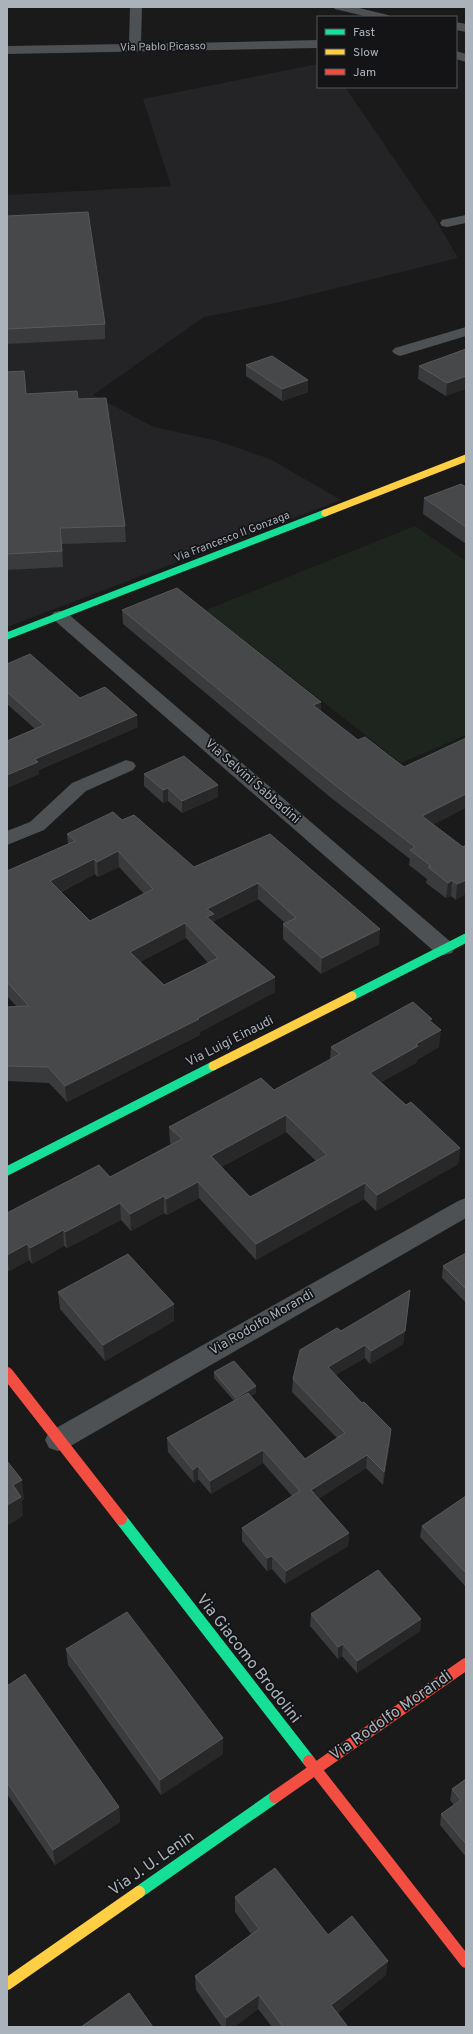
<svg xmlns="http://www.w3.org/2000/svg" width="473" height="2034" font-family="Overpass,sans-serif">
<rect width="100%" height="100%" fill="#1a1a1b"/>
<path fill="#242427" d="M318,64V87H345L434,217L458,258L280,302L204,317L93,395L154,427L218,441L270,459L341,500L7,627V195L171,186L143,99Z"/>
<path fill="#1e251e" d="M415,526L466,561V735L401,763L206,610Z"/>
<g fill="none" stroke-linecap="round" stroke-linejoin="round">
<path fill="#4e5154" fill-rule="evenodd" d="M130,7H142L141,44L318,40V48L7,54V46L129,44Z
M333,7H355L388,15L390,17H368L335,9Z
M456,22L466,24V32L456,30Z
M456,51L466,54V62L456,59Z
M466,215V223L447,227L442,226L440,223L442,220Z
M466,327V336L400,356L395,354L392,351L395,348Z
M60,611L66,612L452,943L455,948L452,953L444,955L436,953L54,620L51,616L54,612Z
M126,760L133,762L136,766L133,770L86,791L44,830L7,845V831L30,822L72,783Z
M466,1198V1218L67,1448L58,1451L49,1448L45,1440L49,1432L458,1201Z"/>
<path stroke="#16e098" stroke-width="7" d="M7,636L325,513"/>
<path stroke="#16e098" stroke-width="9" d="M352,996L466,938
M7,1171L213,1066"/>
<path stroke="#16e098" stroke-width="12" d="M121,1519L309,1761
M139,1892L275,1797"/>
<path stroke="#ffcf43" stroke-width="7" d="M325,513L466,458"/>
<path stroke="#ffcf43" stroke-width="9" d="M213,1066L352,996"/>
<path stroke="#ffcf43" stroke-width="12" d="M7,1984L139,1892"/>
<path stroke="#f24e42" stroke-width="12" d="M7,1373L121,1519
M309,1761L466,1962
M275,1797L466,1664"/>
</g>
<path fill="#3a3b3d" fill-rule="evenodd" d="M7,216L105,324V339L7,344Z
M466,349L446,396L418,379L419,366Z
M246,365L308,392L282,401L246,376Z
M7,372L26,394L78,399L125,526L126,542L62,544L63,567L7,570Z
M466,487V544L423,514L424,498Z
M122,610L321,702V711L434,825L463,847L456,900L451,896L446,898L426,883L427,879L409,865L410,859L330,797L123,624Z
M7,664L80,698L138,727L39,770V774L7,788V741L35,729L7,704Z
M144,774L218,785V797L182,813L168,801L163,803L144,786Z
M122,820L194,867L270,834L379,944L321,974L283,939V924L285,923L258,899L214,921V923L275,992L200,1032V1035L67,1102L49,1083L7,1081V1007H17L7,996V871L68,844L67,834ZM119,867L144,894L90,921L61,892L95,874L98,877ZM186,938L208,963L164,985L140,962Z
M432,1023L439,1047L417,1060L416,1063L381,1082L406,1105L460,1148L458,1164L376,1211L364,1199L256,1260L199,1198L167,1215L164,1213L131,1231L121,1220L67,1248L64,1246L32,1264L29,1260L9,1271L7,1269V1213L110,1177L171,1144L170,1143L169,1127L274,1090L330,1060L331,1047ZM286,1132L316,1161L250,1197L221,1167Z
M466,1253V1303L442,1278L443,1266Z
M410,1290L403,1344L370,1364L365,1358L335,1375L362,1403L391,1429L390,1442L383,1485L366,1468L318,1499L349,1533L348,1546L285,1584L272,1569L267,1571L242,1541V1528L292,1496L263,1463L211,1494L198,1479L194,1483L168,1452L167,1438L234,1401L214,1378V1372L256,1386V1393L251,1396L305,1459L337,1438L292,1392L293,1379L341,1331Z
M58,1292L174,1321L105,1361L60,1309Z
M466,1496V1587L420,1537L422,1526Z
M311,1614L421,1619L420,1631L357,1673L342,1656L338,1659L310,1626Z
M66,1649L223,1754L161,1795L68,1665Z
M7,1686L119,1807L120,1822L55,1865L7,1794Z
M466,1779V1857L440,1825L441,1814L454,1805L450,1800L452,1789Z
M235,1897L328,1935L386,1975L338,2013L348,2027H272L258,2009L234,2027H222L196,1990L195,1976L251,1934L235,1912Z"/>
<path fill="#282829" d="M466,376V389L446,396L447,383Z
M308,380V392L282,401V389Z
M321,702V717L313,705Z
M137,715L138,727L39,770V774L7,788V775L35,759Z
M218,785V797L182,813V801Z
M168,788V801L163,803V790Z
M466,794V808L421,831L422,816Z
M118,851L119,867L98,877L97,862Z
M94,859L95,874L52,896L50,881Z
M452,880L451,896L446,898L448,883Z
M466,880V894L456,900L457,884Z
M258,883V899L214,921V929L207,933V909Z
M185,923L186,938L130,967V952Z
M380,929L379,944L321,974L322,958Z
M275,977V992L200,1032V1035L67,1102L65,1086Z
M441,1030L439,1047L417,1060L416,1063L369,1089L370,1073L416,1044Z
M286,1115V1132L211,1172V1156Z
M460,1148L458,1164L376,1211L377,1195Z
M198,1182L199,1198L167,1215L166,1199Z
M365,1183L364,1199L256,1260V1244Z
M164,1196V1213L131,1231L130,1214Z
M120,1203L121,1220L67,1248L65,1232Z
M63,1230L64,1246L32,1264L30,1248Z
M27,1244L29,1260L9,1271L7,1255Z
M410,1290L403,1344L370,1364L371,1351Z
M174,1304V1321L105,1361L103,1345Z
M365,1345V1358L327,1380L328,1367Z
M256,1386V1393L236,1404V1398Z
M391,1429L390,1442L383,1485L384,1472Z
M263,1450V1463L211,1494L210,1481Z
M367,1455L366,1468L311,1504V1490Z
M198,1466V1479L194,1483L193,1470Z
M22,1480L24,1499L22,1501L23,1516L7,1526V1505L13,1485Z
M349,1533L348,1546L285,1584L286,1571Z
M272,1556V1569L267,1571V1558Z
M421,1619L420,1631L357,1673V1661Z
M343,1644L342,1656L338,1659V1647Z
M223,1738V1754L161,1795L160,1780Z
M119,1807L120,1822L55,1865L53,1850Z
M388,1961L386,1975L330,2019L331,2005Z
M259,1995L258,2009L234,2027H226V2018Z"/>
<path fill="#46484a" stroke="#56595c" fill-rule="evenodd" d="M88,212L105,324L7,329V216Z
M466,349V376L447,383L419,366Z
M272,356L308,380L282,389L246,365Z
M24,371L26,394L77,391L78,399L106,398L125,526L60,528L62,551L7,554V372Z
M461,484L466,487V527L424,498Z
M177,588L321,702L313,705L358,740L365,737L404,767L466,738V794L422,816L463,847L466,845V880L457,884L452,880L448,883L428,867L431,866L410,850L415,847L331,782L122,610Z
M30,654L80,698L105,687L137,715L35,759L38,762L7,775V741L44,725L7,692V664Z
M184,756L218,785L182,801L168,788L163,790L144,774Z
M113,812L122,820L134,815L194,867L270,834L380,929L322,958L283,924L296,918L258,883L207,909L214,914L207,917L275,977L198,1018L199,1019L65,1086L48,1067L7,1066V1007L29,1006L7,982V871L75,841L67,834ZM118,851L153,889L90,921L50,881L94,859L97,862ZM185,923L218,958L164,985L130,952Z
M413,1002L432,1019L429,1020L441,1030L416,1044L418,1046L370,1073L406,1105L411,1102L460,1148L377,1195L365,1183L256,1244L198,1182L166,1199L164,1196L130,1214L120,1203L65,1232L63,1230L30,1248L27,1244L7,1255V1213L99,1165L110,1177L182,1139L169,1127L261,1078L274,1090L340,1054L331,1047ZM286,1115L327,1155L250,1197L211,1156Z
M466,1253V1289L443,1266Z
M128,1254L174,1304L103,1345L58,1292Z
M410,1290L405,1331L371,1351L365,1345L328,1367L362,1403L364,1402L391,1429L384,1472L367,1455L311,1490L349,1533L286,1571L272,1556L267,1558L242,1528L300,1491L263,1450L210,1481L198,1466L193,1470L167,1438L248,1393L305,1459L345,1433L293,1379L300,1350L337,1328L341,1331Z
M234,1361L256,1386L236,1398L214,1372Z
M7,1461L22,1480L13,1485L21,1497L7,1505Z
M466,1496V1573L422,1526Z
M378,1570L421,1619L357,1661L343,1644L338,1647L311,1614Z
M127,1612L223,1738L160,1780L66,1649Z
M25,1674L119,1807L53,1850L7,1782V1686Z
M466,1779V1844L441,1814L461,1800L452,1789Z
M275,1868L328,1935L352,1916L388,1961L331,2005L348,2027H283L259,1995L226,2018L195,1976L259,1929L235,1897Z
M129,1993L153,2027H81Z"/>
<g text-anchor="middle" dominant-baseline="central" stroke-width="3.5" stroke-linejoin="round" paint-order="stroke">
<g font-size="11" fill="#aab3bc" stroke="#141417">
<text transform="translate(163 47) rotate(-1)">Via Pablo Picasso</text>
<text transform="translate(232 537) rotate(-21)">Via Francesco II Gonzaga</text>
</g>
<g font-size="13" fill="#aab3bc" stroke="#141417">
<text transform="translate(252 782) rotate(41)">Via Selvini Sabbadini</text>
<text transform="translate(230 1042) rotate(-27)">Via Luigi Einaudi</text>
<text transform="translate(262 1323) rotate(-30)">Via Rodolfo Morandi</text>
</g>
<g font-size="16" fill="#aab3bc" stroke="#141417">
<text transform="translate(248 1659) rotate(52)">Via Giacomo Brodolini</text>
<text transform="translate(391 1716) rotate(-35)">Via Rodolfo Morandi</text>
<text transform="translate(152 1864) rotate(-35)">Via J. U. Lenin</text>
</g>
</g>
<rect width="473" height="2034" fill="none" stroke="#aab3bc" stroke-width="16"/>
<rect x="317" y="16" width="140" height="72" fill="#141417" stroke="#505459"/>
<rect x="325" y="29" width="20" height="6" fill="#16e098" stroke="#505459"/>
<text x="353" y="36" font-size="12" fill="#aab3bc">Fast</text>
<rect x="325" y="49" width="20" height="6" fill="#ffcf43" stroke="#505459"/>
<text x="353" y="56" font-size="12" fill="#aab3bc">Slow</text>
<rect x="325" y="69" width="20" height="6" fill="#f24e42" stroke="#505459"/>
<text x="353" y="76" font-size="12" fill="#aab3bc">Jam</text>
</svg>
